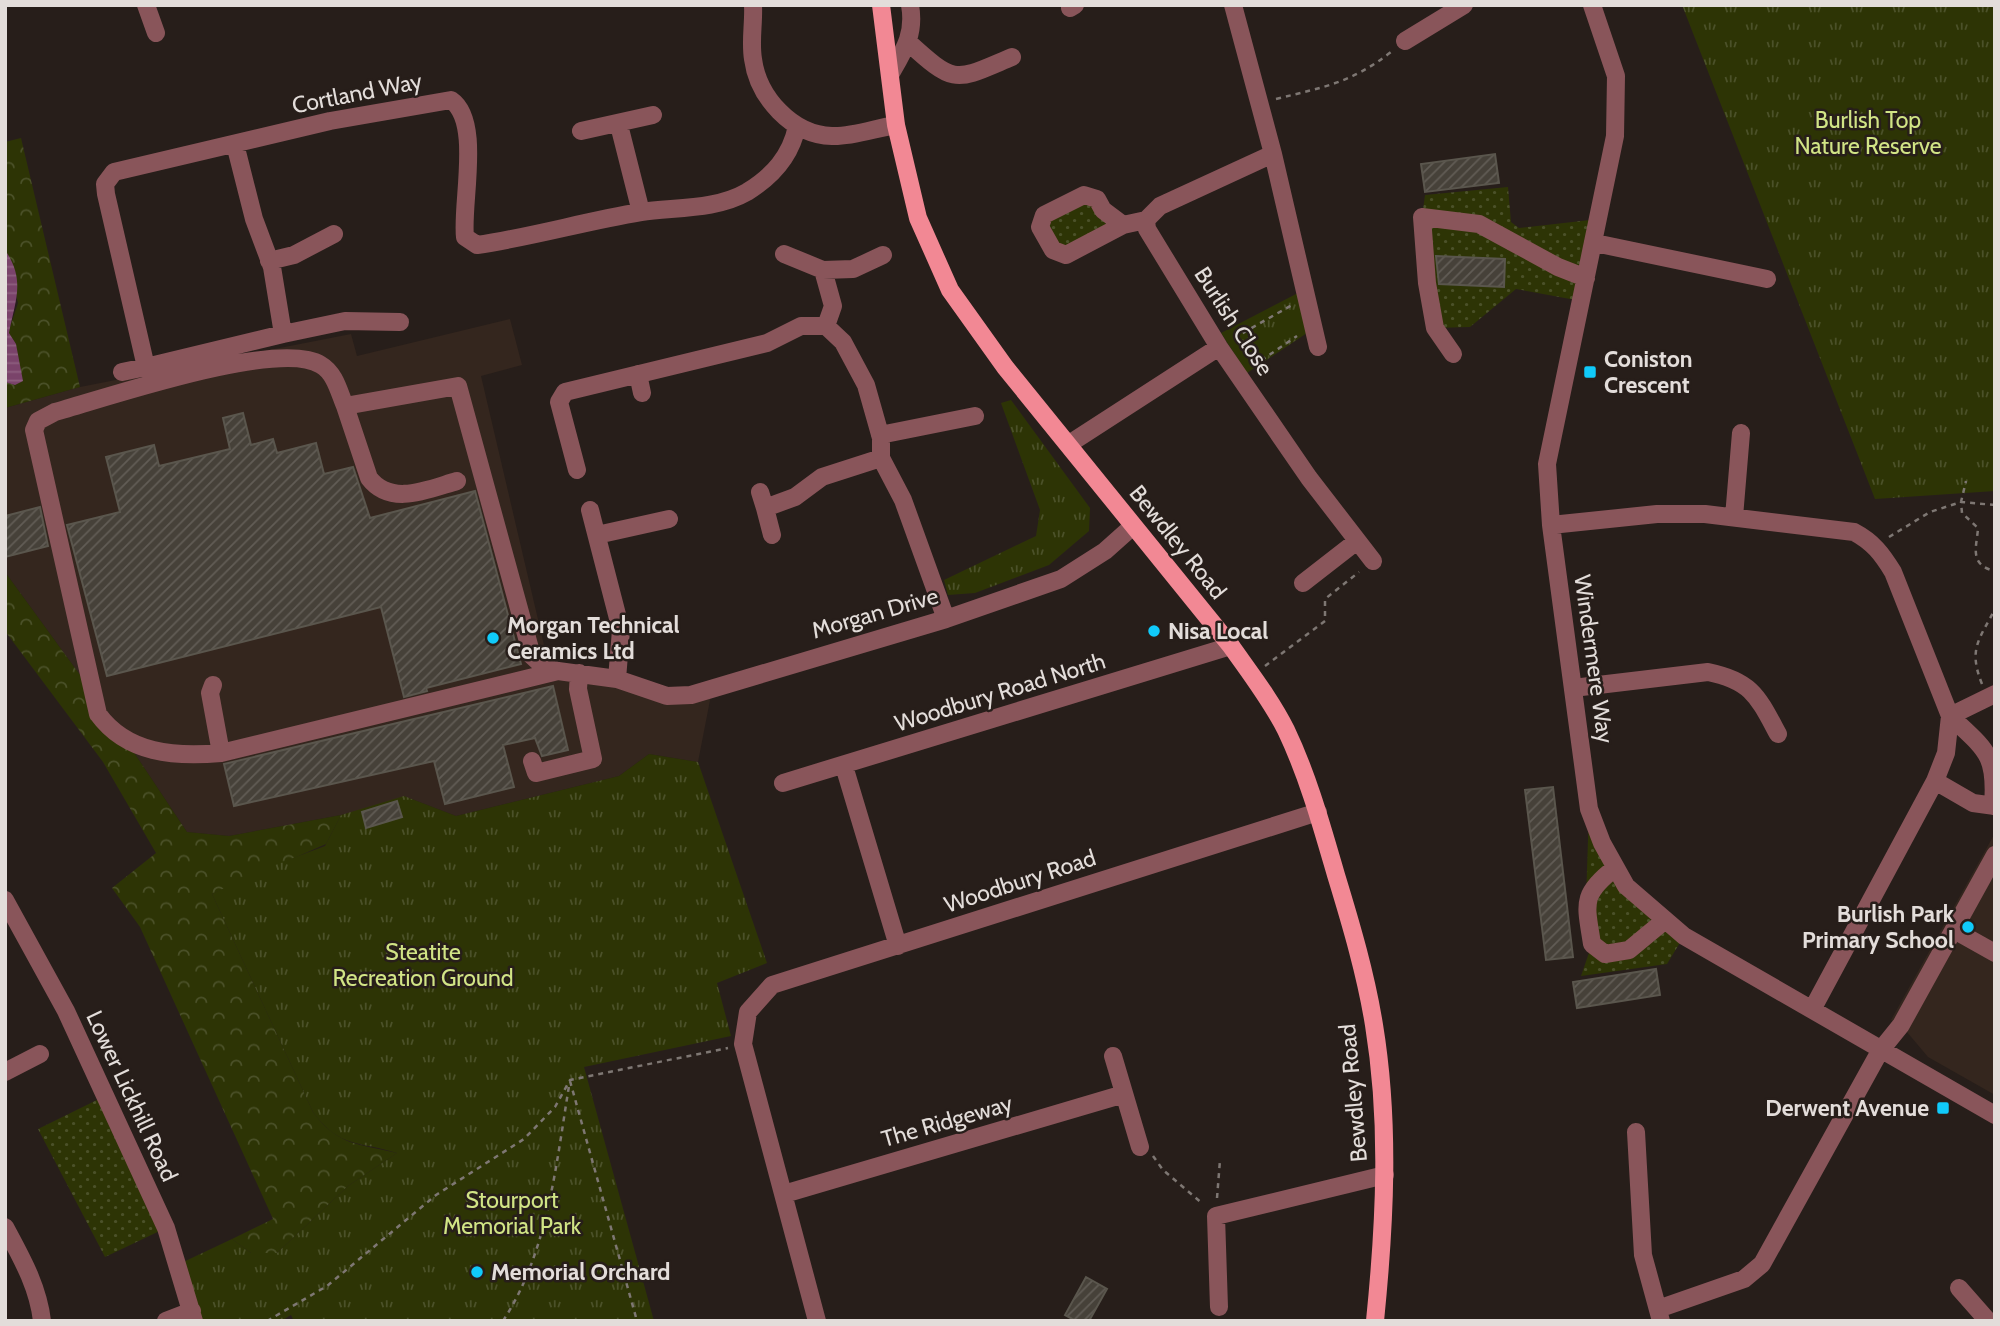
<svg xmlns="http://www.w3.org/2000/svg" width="2000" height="1326" font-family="Cabin,sans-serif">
<defs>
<pattern id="grass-dots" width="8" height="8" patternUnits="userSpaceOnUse" patternTransform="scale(1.75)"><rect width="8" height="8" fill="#2d3405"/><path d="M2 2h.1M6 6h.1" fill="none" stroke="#4b5129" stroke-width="1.8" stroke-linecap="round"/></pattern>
<pattern id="forest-crowns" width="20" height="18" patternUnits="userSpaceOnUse" patternTransform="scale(1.75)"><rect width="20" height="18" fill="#2d3405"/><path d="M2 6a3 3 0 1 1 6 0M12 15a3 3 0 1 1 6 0" fill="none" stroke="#4b5129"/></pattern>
<pattern id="park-tufts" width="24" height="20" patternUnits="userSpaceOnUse" patternTransform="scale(1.75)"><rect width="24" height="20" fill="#2d3405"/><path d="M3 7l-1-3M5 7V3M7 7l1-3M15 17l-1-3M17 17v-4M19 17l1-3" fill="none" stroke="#4b5129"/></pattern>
<pattern id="water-rules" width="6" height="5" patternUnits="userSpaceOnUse" patternTransform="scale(1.75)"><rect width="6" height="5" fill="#7a436a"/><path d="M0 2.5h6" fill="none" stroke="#8d5e7f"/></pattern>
<pattern id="building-hatch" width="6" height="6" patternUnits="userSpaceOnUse" patternTransform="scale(1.75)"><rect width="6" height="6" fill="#464139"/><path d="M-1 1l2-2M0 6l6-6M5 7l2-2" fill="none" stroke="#615c55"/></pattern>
</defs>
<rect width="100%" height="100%" fill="#271e1a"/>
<path fill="#34261e" d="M510,319L522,365L481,376L544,645L558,671L667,696L712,690L698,762L649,754L619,776L456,816L409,798L341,815L229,836L187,832L107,712L5,572V408L80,387L351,334L357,356Z
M1995,833V1095L1928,1057L1901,1025L1891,1020Z"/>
<path fill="url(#grass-dots)" d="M1508,187L1511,222L1519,228L1599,219L1581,301L1516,289L1470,327L1435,328L1422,217L1425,195Z
M1084,195L1123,225L1066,255L1040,221Z
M1589,809L1613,865L1684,936L1667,964L1581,976L1592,944L1586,901Z
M105,1096L166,1228L105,1257L38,1129Z"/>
<path fill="url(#forest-crowns)" d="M21,138L80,387L5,408V382L15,385L16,344L8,333L18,303L5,250V142Z
M5,572L107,712L187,832L229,836L341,815L326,844L212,894L313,1112C338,1146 359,1144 397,1153L348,1186L277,1253H251L232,1239L273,1219L140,927L112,888L156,853L103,762L5,631Z"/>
<path fill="url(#park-tufts)" d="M1682,5H1995V491L1875,499Z
M1298,293L1307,333L1247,373L1221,333Z
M1011,400L1090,508L1089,531L1049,565L975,593L948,595L944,580L1036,536L1040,510L1001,403Z
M649,754L698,762L767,963L717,983L731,1036L584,1067L654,1321H294L291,1315L281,1321H194L179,1264L232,1239L251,1253H277L348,1186L397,1153C359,1141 339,1148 313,1112L212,894L264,869L325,846L341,815L404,796L456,816L619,776Z"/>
<path fill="url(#water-rules)" d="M5,250C26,280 15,301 9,333L16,344L23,381L15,385L5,382Z"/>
<path fill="url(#building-hatch)" stroke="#5a564d" stroke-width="2" d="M1495,154L1499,183L1425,192L1421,164Z
M1436,256L1505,259L1504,287L1439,284Z
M243,413L251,445L273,439L277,453L316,443L324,474L353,467L370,518L475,491L521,664L426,688L427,691L404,697L381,607L107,676L67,525L120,512L106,457L154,445L159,466L230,449L223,418Z
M40,507L48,546L5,557V516Z
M553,686L568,750L542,756L535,738L503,745L514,787L445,804L434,761L234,806L224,764Z
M1553,787L1573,957L1546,960L1525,790Z
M397,801L402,817L366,828L362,812Z
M1656,969L1660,995L1577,1008L1573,982Z
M1086,1277L1107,1289L1089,1321H1076L1065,1315Z"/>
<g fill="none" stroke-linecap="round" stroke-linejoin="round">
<path stroke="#7e7773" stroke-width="2.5" stroke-dasharray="5 5" stroke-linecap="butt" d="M1276,99C1324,87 1351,83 1391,52
M1234,338L1292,305
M1253,366L1297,336
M1995,505L1961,502L1962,513L1978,528C1977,546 1968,565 1995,571
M1889,537L1930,512L1961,502L1966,481
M1265,666L1325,621V599L1359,572
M1982,684C1968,649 1979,640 1995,609
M570,1081L637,1321
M1153,1156L1163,1170L1203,1204
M1217,1198L1220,1160
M267,1321L327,1286L436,1195L524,1139L555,1107L570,1080L728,1048
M503,1321C548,1252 556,1165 569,1086"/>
<path stroke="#89555a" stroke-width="18" d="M146,5L156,33
M753,5C754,23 750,41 753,59C758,97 792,135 832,136C852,137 876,128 896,125
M1233,5L1273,154L1318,347
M1592,5L1616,76L1615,136L1547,464L1551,525L1589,809L1602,843L1626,886L1684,936L1995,1115
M1070,8L1075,5
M1405,41L1464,5
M908,42C956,86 955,81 1012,57
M891,73C905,49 915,33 910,5
M619,125L641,212
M581,131L653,115
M235,144L254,219L272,267L283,334L345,321L400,322
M1273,154L1160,206L1146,220L1147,229L1219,347L1309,478L1373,561
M1123,225L1103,210L1097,199L1084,195L1044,215L1040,227L1053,250L1066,255L1123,225L1146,220
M1595,243L1767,279
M784,254L823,270L833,306L826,326
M269,261L294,255L334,234
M823,270L853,269L883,255
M283,334L146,367L106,194L105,184L114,172L330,121L451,100C482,121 461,204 465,237L477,245C532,237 586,221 641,212C675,207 716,210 747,192C773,176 791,156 797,126
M1453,354L1435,328L1427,283L1422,217L1479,224L1558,267L1586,278
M122,372L146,367
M638,374L642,393
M345,406L369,478C391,507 429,489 457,481
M880,435L975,416
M1069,444L1219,347
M577,470L559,402L565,392L767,343L801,326H826L843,342L866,385L881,438V458L903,500L946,619
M760,492L765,508L795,497L822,477L881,458
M765,508L772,535
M590,510L621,630L617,679
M1734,517L1741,433
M1551,525L1657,514H1705L1854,532C1873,542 1882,554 1893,572L1950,716L1946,753L1935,781L1813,1008
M597,535L669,519
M1303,583L1357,541
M558,671L221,753C175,757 127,754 98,714L34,430L38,421L55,412C106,398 280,338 321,365C335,373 339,392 345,406L458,386L532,656L545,668L558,671L617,679L667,696L691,695L946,619L1061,579L1105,551L1133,526
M213,685L210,693L221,753
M1573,688L1708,672C1752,681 1758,697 1778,734
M532,761L536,773L593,759L578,689L579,673
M844,766L898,946
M1935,781L1973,803L1995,806
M783,783L1231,646
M1993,806C1997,754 1986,750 1950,716L1995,694
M1615,868C1580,895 1586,904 1592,944L1605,954L1629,950L1664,921
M5,900L66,1011L166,1228L194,1321
M1954,930L1995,953
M1113,1056L1140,1147
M5,1072L40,1054
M1636,1132L1643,1255L1661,1321
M784,1194L1124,1094
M5,1227C21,1257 38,1286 42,1321
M1959,1288L1988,1321
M1219,1307L1216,1216L1385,1175
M1658,1309L1744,1279L1762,1264L1880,1051L1901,1025L1995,855
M166,1321L192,1311
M817,1321L743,1044L748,1012L772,985L1318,812"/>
<path stroke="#f28894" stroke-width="18" d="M881,5L896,125L918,218L950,290L1005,367L1231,646C1250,673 1271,700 1286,730C1308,776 1322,827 1336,875C1351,924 1366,975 1374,1025C1390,1123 1385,1222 1375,1321"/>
</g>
<g fill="#10cafa" stroke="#271e1a" stroke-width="2.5">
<rect x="1583" y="365" width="14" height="14" rx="3.5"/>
<circle cx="1154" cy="631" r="7"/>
<circle cx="493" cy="638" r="7"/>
<circle cx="1968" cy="927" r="7"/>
<rect x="1936" y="1101" width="14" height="14" rx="3.5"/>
<circle cx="477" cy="1272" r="7"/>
</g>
<g text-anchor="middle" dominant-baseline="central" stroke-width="5" stroke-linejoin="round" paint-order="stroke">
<g font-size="23" fill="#e3ddda" stroke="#271e1a">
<text transform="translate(357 93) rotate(-11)">Cortland Way</text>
<text transform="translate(1234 321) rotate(57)">Burlish Close</text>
<text transform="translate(1178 542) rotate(51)">Bewdley Road</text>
<text transform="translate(875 613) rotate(-16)">Morgan Drive</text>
<text transform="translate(1594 659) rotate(82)">Windermere Way</text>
<text transform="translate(1000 692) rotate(-17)">Woodbury Road North</text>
<text transform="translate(1020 881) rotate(-18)">Woodbury Road</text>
<text transform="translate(1353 1093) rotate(-95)">Bewdley Road</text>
<text transform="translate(132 1096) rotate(65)">Lower Lickhill Road</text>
<text transform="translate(947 1121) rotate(-16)">The Ridgeway</text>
</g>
<g font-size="23" fill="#d1e485" stroke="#271e1a">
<text x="1868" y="120">Burlish Top<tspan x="1868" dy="26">Nature Reserve</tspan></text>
<text x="423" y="952">Steatite<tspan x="423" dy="26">Recreation Ground</tspan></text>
<text x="512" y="1200">Stourport<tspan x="512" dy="26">Memorial Park</tspan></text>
</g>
<g font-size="23" font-weight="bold" fill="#e3ddda" stroke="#271e1a" text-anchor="start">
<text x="1604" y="359">Coniston<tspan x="1604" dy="26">Crescent</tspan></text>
<text x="507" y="625">Morgan Technical<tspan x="507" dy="26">Ceramics Ltd</tspan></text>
<text x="1168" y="631">Nisa Local</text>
<text x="1954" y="914" text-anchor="end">Burlish Park<tspan x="1954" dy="26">Primary School</tspan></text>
<text x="1929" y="1108" text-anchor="end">Derwent Avenue</text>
<text x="491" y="1272">Memorial Orchard</text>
</g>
</g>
<rect width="2000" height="1326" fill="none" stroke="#e3ddda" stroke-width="14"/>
</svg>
